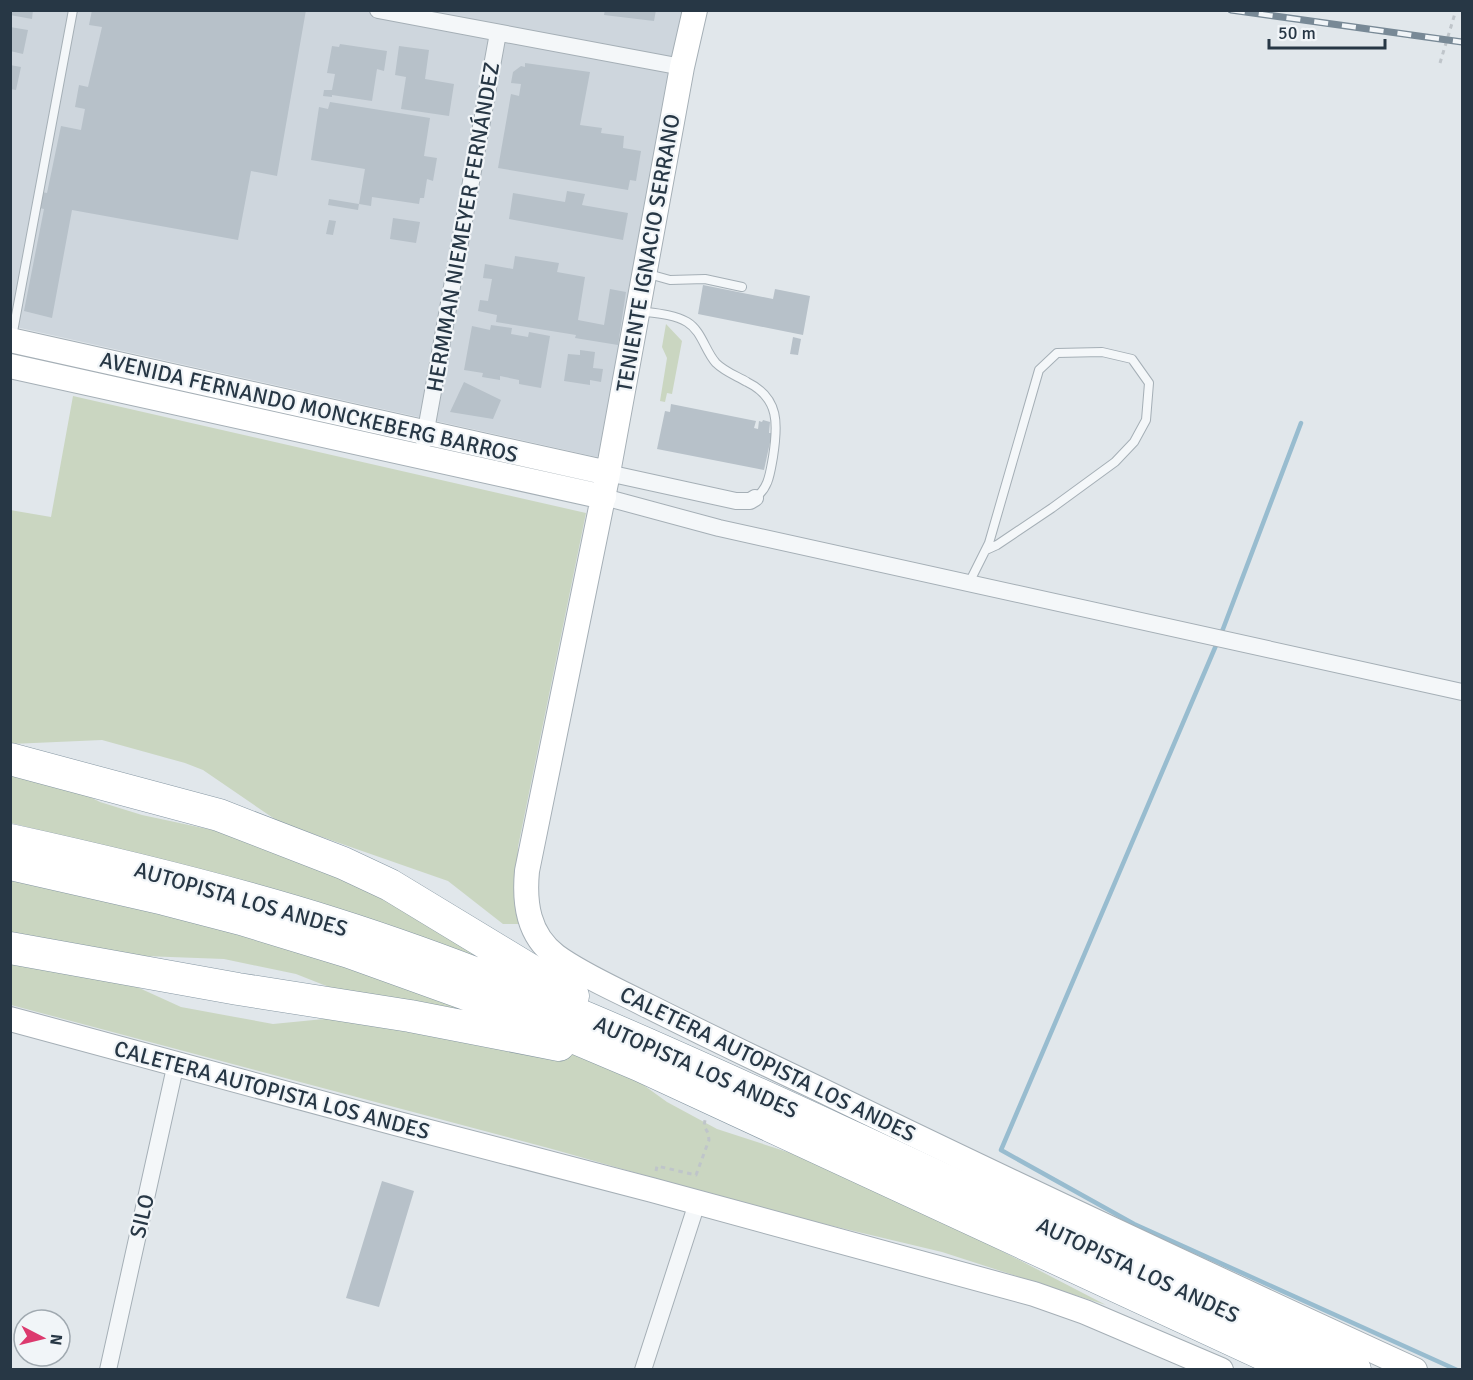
<svg xmlns="http://www.w3.org/2000/svg" width="1473" height="1380" font-family="Signika,sans-serif">
<rect width="100%" height="100%" fill="#e1e7eb"/>
<path fill="#ced6dd" d="M11,11H688L605,452L597,457L11,326Z"/>
<path fill="#cad6c1" d="M666,324L682,341L672,394L667,393L665,402L660,401L667,358L662,347Z
M73,396L586,513L518,847L516,909L519,924H503L448,881L279,822L203,770L185,763L102,740L11,744L10,510L51,517Z
M10,764L70,787L100,802L142,815L245,837L416,910L506,972L191,868L11,823Z
M10,874L353,961L483,1018L339,991L296,974L224,959L144,956L11,932Z
M10,956L137,987L181,1007L273,1024L365,1015L572,1054L631,1076L667,1102L717,1129L812,1160L913,1205L1106,1305L942,1252L770,1211L552,1149L11,1005Z"/>
<g fill="none" stroke-linecap="round" stroke-linejoin="round">
<path stroke="#98bccf" stroke-width="4.5" d="M1301,423L1223,629L1001,1150L1134,1224L1457,1370"/>
</g>
<path fill="#b7c1c9" d="M10,10H33L32,19L10,15Z
M92,10H306L277,176L251,171L238,240L72,210L52,318L24,311L44,209L39,208L42,192L47,193L61,126L81,130L85,109L75,107L79,85L88,87L102,27L89,25Z
M605,10H656L654,21L604,15Z
M10,27L28,30L23,54L10,51Z
M340,44L387,51L384,71L377,69L372,101L332,95V97L323,96L324,90H332L335,74L327,73L332,46L339,47Z
M399,46L429,50L425,79L454,84L449,116L401,109L406,77L395,75Z
M525,63L590,72L580,125L602,128L601,133L624,136L623,148L641,151L636,181L630,180L628,190L498,168L511,94L519,96L521,84L511,83L513,72L521,66L525,67Z
M10,65L21,67L16,90L10,89Z
M330,102L430,118L424,156L437,158L433,181L427,179L424,198H420L419,204L372,197L371,206L359,204L365,169L311,160L319,107L328,109Z
M567,191L585,194L582,205L628,213L623,240L509,219L513,193L565,202Z
M329,199L359,204L358,210L328,205Z
M393,218L420,222L416,243L390,239Z
M329,220L336,221L333,235L326,234Z
M515,256L559,263L557,272L585,277L578,320L604,325L610,289L626,292L618,345L575,338L576,335L496,322L497,315L478,311L480,300L488,301L492,279L483,278L485,264L513,269Z
M703,285L773,299L775,289L810,296L803,335L698,314Z
M491,325L512,328L511,334L528,337L529,332L550,336L541,388L519,384V380L500,376V380L482,377L483,373L464,370L472,326L490,330Z
M793,337L801,339L798,355L790,354Z
M580,350L595,352L593,368L603,369L601,382L590,380V385L564,381L568,354L580,355Z
M464,382L501,400L493,419L450,412Z
M671,404L756,421L754,428L758,429L759,421L762,422L763,420L770,422L769,433H772L764,470L657,449L665,411L670,412Z
M382,1181L414,1191L379,1307L346,1298Z"/>
<g fill="none" stroke-linecap="round" stroke-linejoin="round">
<defs>
<path id="lane" d="M645,273L670,280L705,279L742,287
M638,311C653,313 674,314 687,322C702,331 705,351 716,363C725,372 737,376 747,382C780,398 778,425 773,457C770,473 769,488 755,498
M12,337L73,10
M969,583L989,543L1039,370L1057,353L1102,352L1132,359L1149,383L1146,420L1134,442L1115,462L1052,508L997,545L986,550"/>
<path id="street" d="M378,10L682,67
M424,441L498,33
M608,473L736,501H750L755,498
M604,497L719,528L1462,692
M108,1370L176,1063
M643,1370L697,1203"/>
<path id="secondary" d="M695,10L682,67L608,473L527,871C524,903 528,935 556,956C582,975 615,989 644,1004C702,1033 760,1061 819,1089C1016,1185 1215,1278 1415,1370
M10,340L608,473
M10,366L604,497
M10,1019L395,1123L652,1190L1034,1294L1085,1312L1221,1370"/>
<path id="highway" d="M10,759L219,815L343,863L390,885L573,996
M10,840C119,864 228,890 335,924C515,981 687,1061 859,1140C1024,1217 1189,1293 1355,1370
M10,864L164,899L241,919L349,952L502,1007L639,1065L1297,1370
M10,948L238,989L410,1016L559,1045"/>
</defs>
<use href="#lane" stroke="#a5afb6" stroke-width="10"/>
<use href="#street" stroke="#a5afb6" stroke-width="18"/>
<use href="#secondary" stroke="#a5afb6" stroke-width="26"/>
<use href="#highway" stroke="#8697a3" stroke-width="33"/>
<path stroke="#bfc5ca" stroke-width="3" stroke-dasharray="4.5 4.5" stroke-linecap="butt" d="M1440,63L1456,10
M656,1171L657,1166L696,1175L709,1140L708,1133L704,1126L705,1120"/>
<use href="#lane" stroke="#f4f7f9" stroke-width="8"/>
<use href="#street" stroke="#f4f7f9" stroke-width="16"/>
<use href="#secondary" stroke="#fff" stroke-width="24"/>
<use href="#highway" stroke="#fff" stroke-width="32"/>
<defs>
<path id="rail" d="M1231,10L1462,42"/>
</defs>
<use href="#rail" stroke="#788996" stroke-width="7"/>
<use href="#rail" stroke="#f1f5f8" stroke-width="4.5" stroke-dasharray="14" stroke-linecap="butt"/>
</g>
<g text-anchor="middle" dominant-baseline="central" stroke-width="4.5" stroke-linejoin="round" paint-order="stroke">
<g font-size="22" fill="#273745" stroke="#f1f5f8">
<text transform="translate(463 227) rotate(-80)">HERMMAN NIEMEYER FERNÁNDEZ</text>
<text transform="translate(648 253) rotate(-80)">TENIENTE IGNACIO SERRANO</text>
<text transform="translate(309 407) rotate(13)">AVENIDA FERNANDO MONCKEBERG BARROS</text>
<text transform="translate(241 899) rotate(16)">AUTOPISTA LOS ANDES</text>
<text transform="translate(768 1064) rotate(26)">CALETERA AUTOPISTA LOS ANDES</text>
<text transform="translate(696 1067) rotate(24)">AUTOPISTA LOS ANDES</text>
<text transform="translate(272 1090) rotate(15)">CALETERA AUTOPISTA LOS ANDES</text>
<text transform="translate(142 1216) rotate(-77)">SILO</text>
<text transform="translate(1138 1270) rotate(25)">AUTOPISTA LOS ANDES</text>
</g>
</g>
<rect width="1473" height="1380" fill="none" stroke="#273745" stroke-width="24"/>
<g transform="translate(42 1338) rotate(97)"><circle r="28" fill="#f1f5f8" stroke="#a0a9b0" stroke-width="1.5"/>
<path d="M0-4.5L10 22L0 15L-10 22Z" fill="#dc396e"/>
<text y="-9" font-size="16" font-weight="bold" text-anchor="middle" fill="#273745">N</text>
</g>
<path d="M1269 39v9h116v-9" fill="none" stroke="#273745" stroke-width="3"/>
<text x="1278" y="39" font-size="18" fill="#273745" stroke="#f1f5f8" stroke-width="4.5" paint-order="stroke">50 m</text>
</svg>
